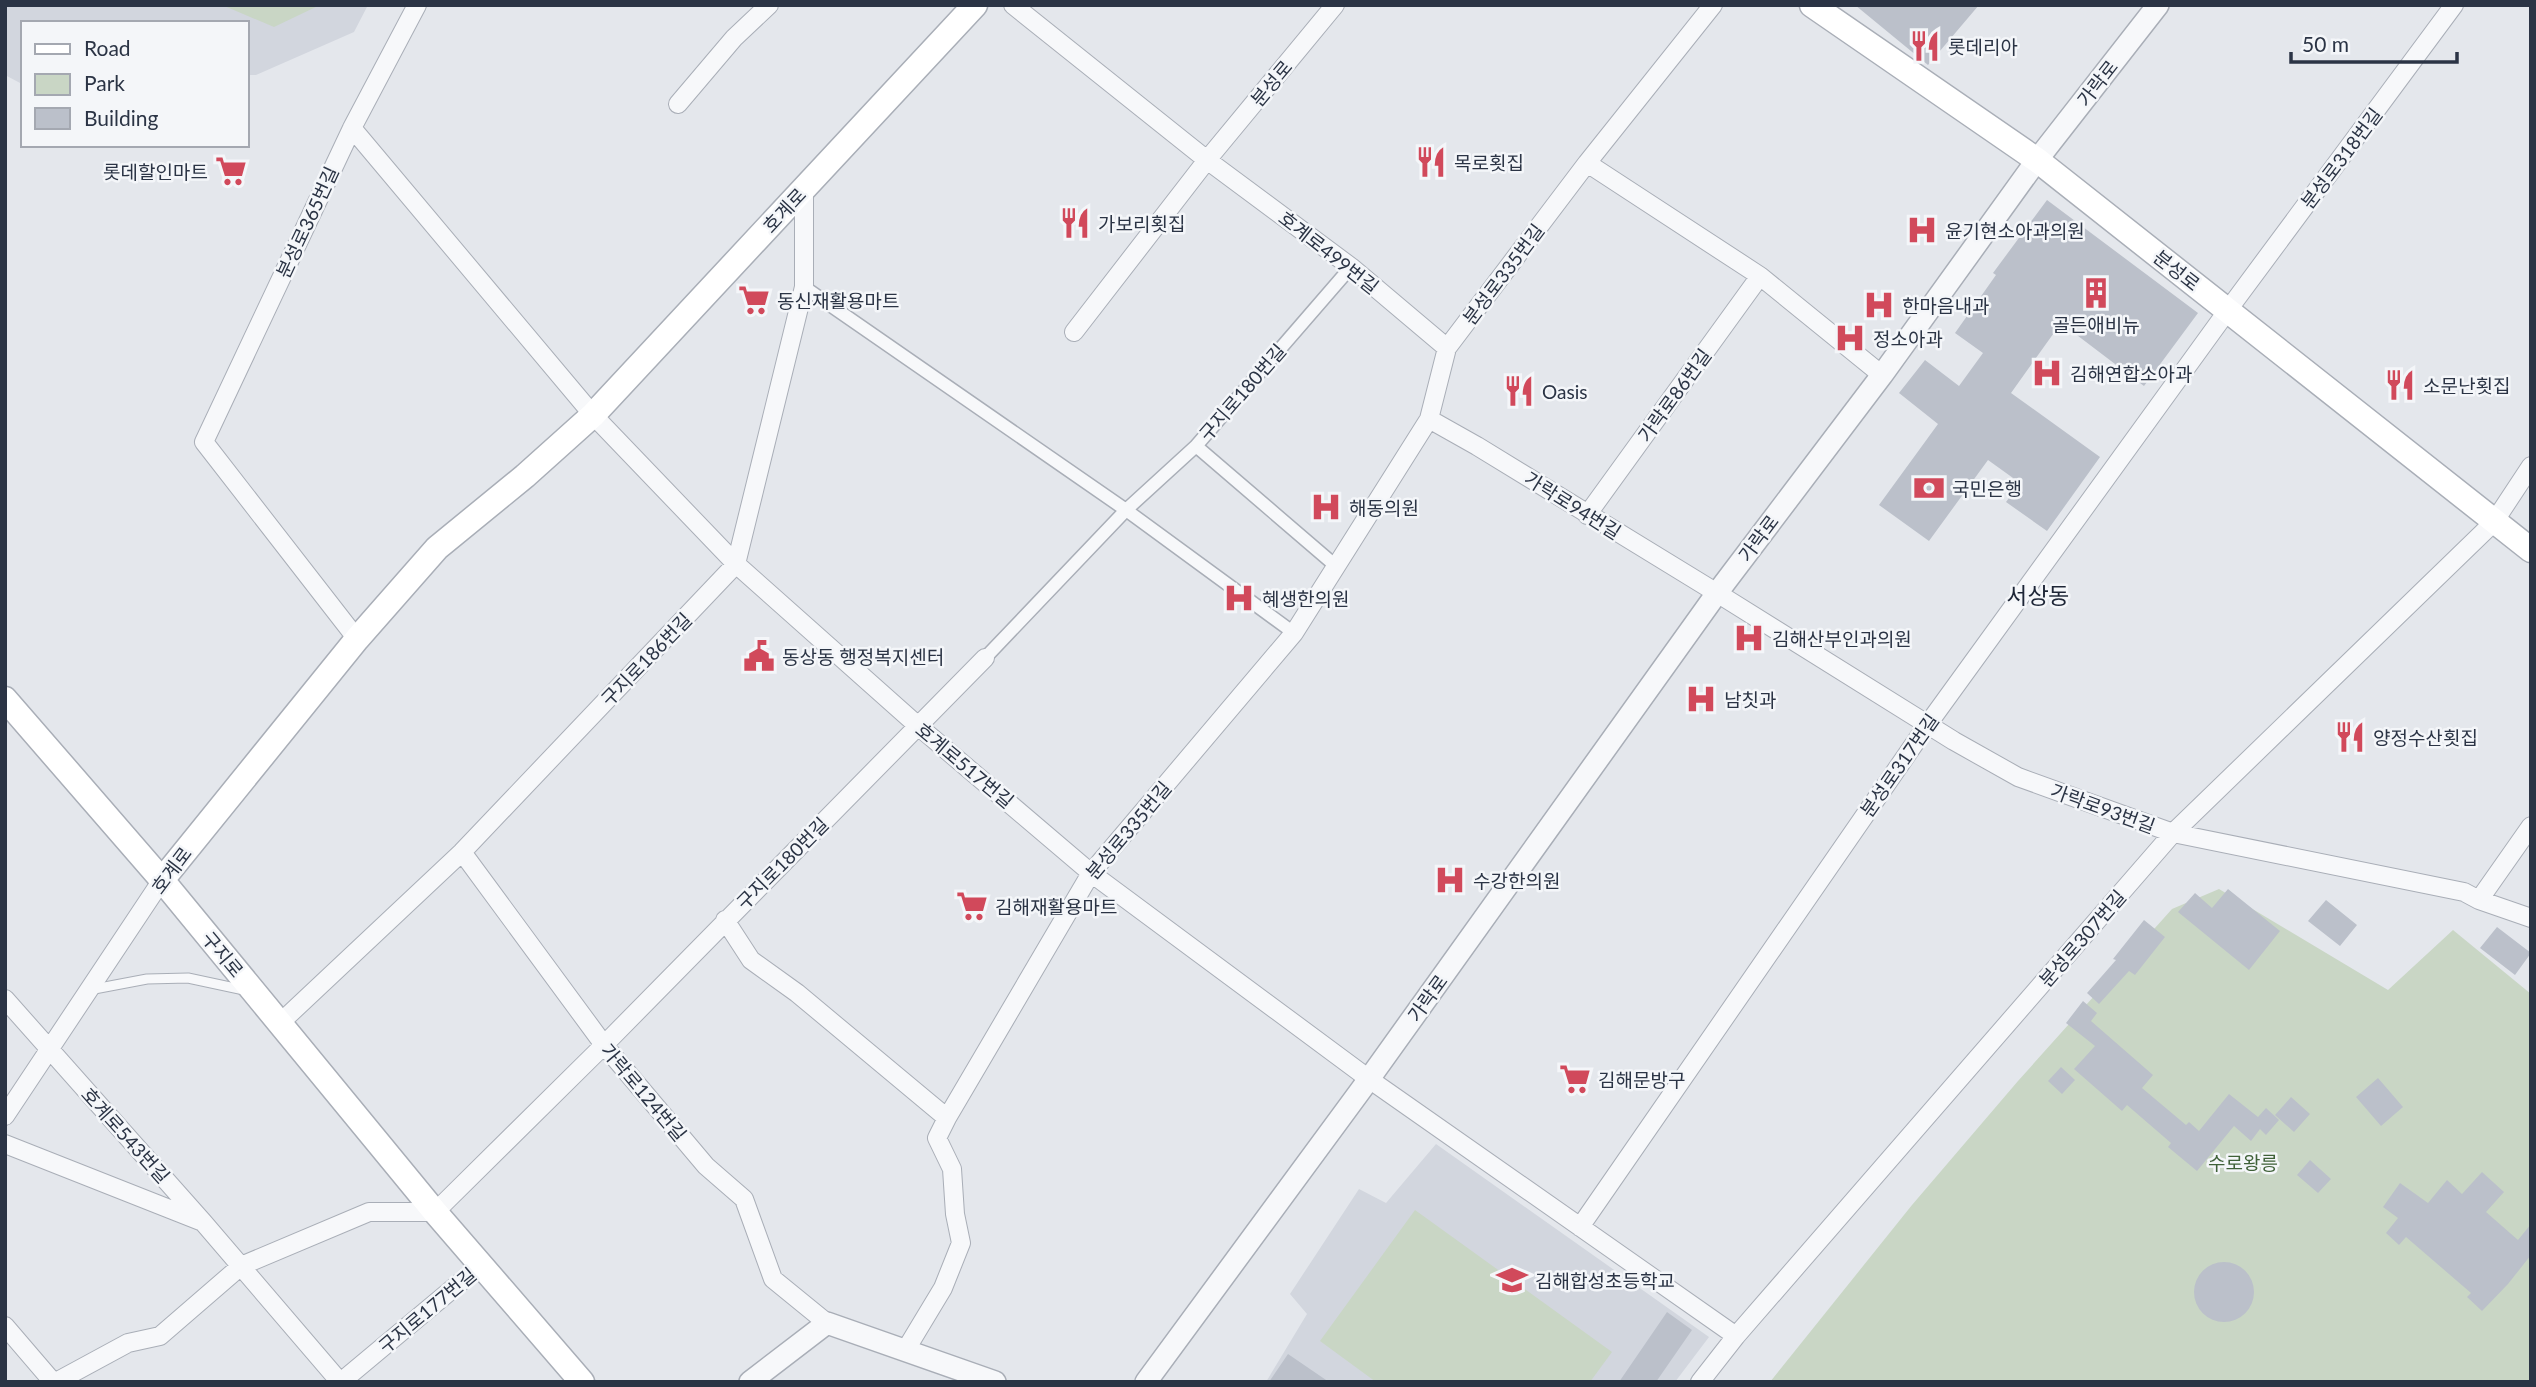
<svg xmlns="http://www.w3.org/2000/svg" width="2536" height="1387" font-family="Lato,'Noto Sans KR',sans-serif">
<rect width="100%" height="100%" fill="#e4e7ec"/>
<path fill="#d2d6de" d="M5,5H368L354,32L256,75H247V23H23L22,84L5,75Z
M1436,1144L1709,1337L1675,1382H1266L1307,1314L1290,1294L1359,1189L1386,1203Z"/>
<path fill="#c9d6c5" d="M222,5H320L274,27Z
M2219,889L2388,990L2453,930L2531,994V1382H1770L1912,1205L2018,1081L2172,909Z
M1415,1210L1612,1352L1590,1382H1376L1320,1341Z"/>
<path fill="#bbc0ca" d="M1855,5H1979L1928,65Z
M2047,200L2198,313L2144,386L2061,323L2011,393L2100,457L2047,531L2006,502L2020,483L1988,460L1929,541L1879,505L1938,424L1899,393L1925,360L1959,386L1983,353L1955,333L1996,275L1993,273Z
M2228,889L2280,931L2249,970L2178,912L2195,893L2212,908Z
M2326,900L2357,925L2340,946L2308,921Z
M2144,920L2165,937L2135,975L2129,971L2099,1004L2087,993L2116,960L2113,959Z
M2497,927L2531,953L2515,975L2480,948Z
M2083,1001L2097,1013L2091,1021L2153,1075L2142,1088L2186,1125L2189,1122L2199,1131L2229,1094L2258,1117L2266,1108L2279,1120L2266,1135L2260,1129L2251,1141L2234,1126L2197,1171L2168,1147L2171,1143L2127,1105L2122,1111L2074,1069L2095,1046L2066,1023Z
M2061,1067L2075,1080L2062,1094L2048,1081Z
M2378,1078L2403,1107L2381,1126L2356,1097Z
M2291,1097L2310,1114L2294,1132L2275,1115Z
M2310,1160L2331,1179L2318,1193L2297,1175Z
M2482,1172L2504,1192L2486,1212L2518,1240L2531,1224V1255L2508,1284L2482,1311L2467,1297L2471,1293L2406,1237L2399,1245L2386,1233L2398,1218L2383,1207L2400,1183L2428,1203L2447,1180L2462,1194Z
M2194 1292a30 30 0 1 1 60 0a30 30 0 1 1-60 0Z
M1667,1312L1692,1330L1656,1382H1619Z
M1288,1354L1329,1382H1269Z"/>
<g fill="none" stroke-linecap="round" stroke-linejoin="round">
<defs>
<path id="service" d="M89,990L147,979L188,978L244,990"/>
<path id="pedestrian" d="M804,287L1126,510L1294,633
M1196,446L1337,567
M985,658L1126,510L1196,446L1351,267"/>
<path id="minor" d="M1013,5L1207,160L1351,267L1447,348
M678,104L734,38L769,5
M352,128L593,415L736,564L917,725L1091,873L1369,1079L1736,1336
M1587,163L1760,276
M1074,332L1207,160L1335,5
M1429,419L1477,446L1717,593L1954,741L2018,777L2173,833L2464,892L2479,900L2531,918
M1587,515L1760,276L1882,375
M357,639L204,442L352,128L417,5
M462,852L604,1045L706,1166L744,1199L773,1279L827,1323
M2479,900L2531,826
M725,920L751,960L797,993L947,1118
M5,999L203,1222L340,1382
M280,1023L462,852L736,564L804,287V188
M5,1116L162,880
M5,1144L200,1221
M1580,1227L1928,724L2228,310L2454,5
M5,1326L53,1382
M905,1351L943,1288L961,1243L955,1214L952,1169L937,1138L947,1118L1091,873L1294,633L1429,419L1447,348L1587,163L1713,5
M56,1382L128,1343L160,1336L241,1266L369,1212H435L604,1045L985,658
M341,1382L481,1265
M1700,1382L1736,1336L2173,833L2494,522L2531,466"/>
<path id="tertiary" d="M750,1382L827,1323L995,1382
M1146,1382L1369,1079L1717,593L1882,375L2037,160L2158,5"/>
<path id="secondary" d="M1812,5L2037,160L2531,550
M5,699L162,880L435,1212L582,1382
M162,880L357,639L437,548L525,476L593,415L975,5"/>
</defs>
<use href="#service" stroke="#a9aeb7" stroke-width="11"/>
<use href="#pedestrian" stroke="#a9aeb7" stroke-width="15"/>
<use href="#minor" stroke="#a9aeb7" stroke-width="20"/>
<use href="#tertiary" stroke="#a9aeb7" stroke-width="24"/>
<use href="#secondary" stroke="#a9aeb7" stroke-width="27"/>
<use href="#service" stroke="#f7f8fa" stroke-width="9"/>
<use href="#pedestrian" stroke="#f7f8fa" stroke-width="12"/>
<use href="#minor" stroke="#f7f8fa" stroke-width="18"/>
<use href="#tertiary" stroke="#f7f8fa" stroke-width="21"/>
<use href="#secondary" stroke="#fff" stroke-width="24"/>
</g>
<defs>
<symbol id="restaurant-bare" viewBox="-9 -9 18 18"><path d="M-5-6h1v4h1v-4h1v4h1v-4h1v5L-1.5 .5V6h-2V.5L-5-1ZM5-6V6H3V1.5H1.5Q1.5-4 5-6Z" fill="#d1495b" stroke="#f4f6f9" stroke-width="2.5" paint-order="stroke"/></symbol>
<symbol id="supermarket-bare" viewBox="-9 -9 18 18"><path d="M-6-5.5h2.5l.6 2H6L4.5 2H-2.5L-4.4-4H-6ZM-1.5 3.2a1.3 1.3 0 1 0 .1 0ZM3 3.2a1.3 1.3 0 1 0 .1 0Z" fill="#d1495b" stroke="#f4f6f9" stroke-width="2.5" paint-order="stroke"/></symbol>
<symbol id="hospital-bare" viewBox="-9 -9 18 18"><path d="M-5-5h3v3.5h4V-5h3V5h-3V1.5h-4V5h-3Z" fill="#d1495b" stroke="#f4f6f9" stroke-width="2.5" paint-order="stroke"/></symbol>
<symbol id="building-bare" viewBox="-9 -9 18 18"><path d="M-4-6H4V6H1V3H-1V6H-4ZM-2.5-4.3h1.7v1.8h-1.7ZM.8-4.3h1.7v1.8H.8ZM-2.5-1h1.7V.8h-1.7ZM.8-1h1.7V.8H.8Z" fill="#d1495b" stroke="#f4f6f9" stroke-width="2.5" paint-order="stroke"/></symbol>
<symbol id="bank-bare" viewBox="-9 -9 18 18"><path d="M-6-4H6V4H-6ZM0-2.3a2.3 2.3 0 1 0 0 4.6a2.3 2.3 0 1 0 0-4.6Z" fill="#d1495b" stroke="#f4f6f9" stroke-width="2.5" paint-order="stroke"/></symbol>
<symbol id="civic-bare" viewBox="-9 -9 18 18"><path d="M-.6-6.5H3V-4.5H.6V-3L4-1V1h2V6H-6V1h2V-1L-.6-3ZM-1.2 2.5V6h2.4V2.5Z" fill="#d1495b" stroke="#f4f6f9" stroke-width="2.5" paint-order="stroke"/></symbol>
<symbol id="school-bare" viewBox="-9 -9 18 18"><path d="M0-5L7-2L0 1L-7-2ZM-4 1L0 2.5L4 1V4Q0 6-4 4Z" fill="#d1495b" stroke="#f4f6f9" stroke-width="2.5" paint-order="stroke"/></symbol>
</defs>
<g fill-rule="evenodd">
<use href="#restaurant-bare" x="1903" y="24" width="44" height="44"/>
<use href="#restaurant-bare" x="1409" y="140" width="44" height="44"/>
<use href="#supermarket-bare" x="209" y="149" width="44" height="44"/>
<use href="#restaurant-bare" x="1053" y="201" width="44" height="44"/>
<use href="#hospital-bare" x="1900" y="208" width="44" height="44"/>
<use href="#building-bare" x="2074" y="271" width="44" height="44"/>
<use href="#supermarket-bare" x="732" y="278" width="44" height="44"/>
<use href="#hospital-bare" x="1857" y="283" width="44" height="44"/>
<use href="#hospital-bare" x="1828" y="316" width="44" height="44"/>
<use href="#hospital-bare" x="2025" y="351" width="44" height="44"/>
<use href="#restaurant-bare" x="2378" y="363" width="44" height="44"/>
<use href="#restaurant-bare" x="1497" y="369" width="44" height="44"/>
<use href="#bank-bare" x="1907" y="466" width="44" height="44"/>
<use href="#hospital-bare" x="1304" y="485" width="44" height="44"/>
<use href="#hospital-bare" x="1217" y="576" width="44" height="44"/>
<use href="#hospital-bare" x="1727" y="616" width="44" height="44"/>
<use href="#civic-bare" x="737" y="634" width="44" height="44"/>
<use href="#hospital-bare" x="1679" y="677" width="44" height="44"/>
<use href="#restaurant-bare" x="2328" y="715" width="44" height="44"/>
<use href="#hospital-bare" x="1428" y="858" width="44" height="44"/>
<use href="#supermarket-bare" x="950" y="884" width="44" height="44"/>
<use href="#supermarket-bare" x="1553" y="1057" width="44" height="44"/>
<use href="#school-bare" x="1490" y="1258" width="44" height="44"/>
</g>
<g text-anchor="middle" dominant-baseline="central" stroke-width="5" stroke-linejoin="round" paint-order="stroke">
<g font-size="19" fill="#2b3445" stroke="#f4f6f9" text-anchor="start">
<text x="1948" y="46">롯데리아</text>
<text x="1454" y="162">목로횟집</text>
<text x="208" y="171" text-anchor="end">롯데할인마트</text>
<text x="1098" y="223">가보리횟집</text>
<text x="1945" y="230">윤기현소아과의원</text>
<text x="777" y="300">동신재활용마트</text>
<text x="1902" y="305">한마음내과</text>
<text x="2096" y="324" text-anchor="middle">골든애비뉴</text>
<text x="1873" y="338">정소아과</text>
<text x="2070" y="373">김해연합소아과</text>
<text x="2423" y="385">소문난횟집</text>
<text x="1542" y="391">Oasis</text>
<text x="1952" y="488">국민은행</text>
<text x="1349" y="507">해동의원</text>
<text x="1262" y="598">혜생한의원</text>
<text x="1772" y="638">김해산부인과의원</text>
<text x="782" y="656">동상동 행정복지센터</text>
<text x="1724" y="699">남칫과</text>
<text x="2373" y="737">양정수산횟집</text>
<text x="1473" y="880">수강한의원</text>
<text x="995" y="906">김해재활용마트</text>
<text x="1598" y="1079">김해문방구</text>
<text x="1535" y="1280">김해합성초등학교</text>
</g>
<g font-size="19" fill="#2b3445" stroke="#f4f6f9">
<text transform="translate(1271 83) rotate(-50)">분성로</text>
<text transform="translate(2097 83) rotate(-52)">가락로</text>
<text transform="translate(2341 158) rotate(-53)">분성로318번길</text>
<text transform="translate(784 210) rotate(-47)">호계로</text>
<text transform="translate(307 222) rotate(-65)">분성로365번길</text>
<text transform="translate(1329 252) rotate(38)">호계로499번길</text>
<text transform="translate(2177 270) rotate(38)">분성로</text>
<text transform="translate(1503 274) rotate(-53)">분성로335번길</text>
<text transform="translate(1242 392) rotate(-49)">구지로180번길</text>
<text transform="translate(1674 395) rotate(-54)">가락로86번길</text>
<text transform="translate(1573 505) rotate(32)">가락로94번길</text>
<text transform="translate(1758 538) rotate(-53)">가락로</text>
<text transform="translate(646 659) rotate(-46)">구지로186번길</text>
<text transform="translate(965 765) rotate(40)">호계로517번길</text>
<text transform="translate(1899 765) rotate(-55)">분성로317번길</text>
<text transform="translate(2103 808) rotate(20)">가락로93번길</text>
<text transform="translate(1128 830) rotate(-50)">분성로335번길</text>
<text transform="translate(782 863) rotate(-45)">구지로180번길</text>
<text transform="translate(171 870) rotate(-53)">호계로</text>
<text transform="translate(2082 938) rotate(-49)">분성로307번길</text>
<text transform="translate(223 954) rotate(50)">구지로</text>
<text transform="translate(1427 998) rotate(-54)">가락로</text>
<text transform="translate(644 1092) rotate(50)">가락로124번길</text>
<text transform="translate(126 1135) rotate(48)">호계로543번길</text>
<text transform="translate(427 1310) rotate(-40)">구지로177번길</text>
</g>
<g font-size="19" fill="#3f6138" stroke="#f4f6f9">
<text x="2243" y="1162">수로왕릉</text>
</g>
<g font-size="23" fill="#1d2536" stroke="#f4f6f9">
<text x="2038" y="595">서상동</text>
</g>
</g>
<rect width="2536" height="1387" fill="none" stroke="#2b3445" stroke-width="14"/>
<rect x="21" y="21" width="228" height="126" fill="#f4f6f9" stroke="#a4a8b1" stroke-width="2"/>
<rect x="35" y="44" width="35" height="10" fill="#ffffff" stroke="#a4a8b1" stroke-width="2"/>
<text x="84" y="56" font-size="21" fill="#2b3445">Road</text>
<rect x="35" y="74" width="35" height="21" fill="#c9d6c5" stroke="#a4a8b1" stroke-width="2"/>
<text x="84" y="91" font-size="21" fill="#2b3445">Park</text>
<rect x="35" y="108" width="35" height="21" fill="#bbc0ca" stroke="#a4a8b1" stroke-width="2"/>
<text x="84" y="126" font-size="21" fill="#2b3445">Building</text>
<path d="M2291 52v10h166v-10" fill="none" stroke="#2b3445" stroke-width="3.5"/>
<text x="2302" y="52" font-size="21" fill="#2b3445" stroke="#f4f6f9" stroke-width="5" paint-order="stroke">50 m</text>
</svg>
